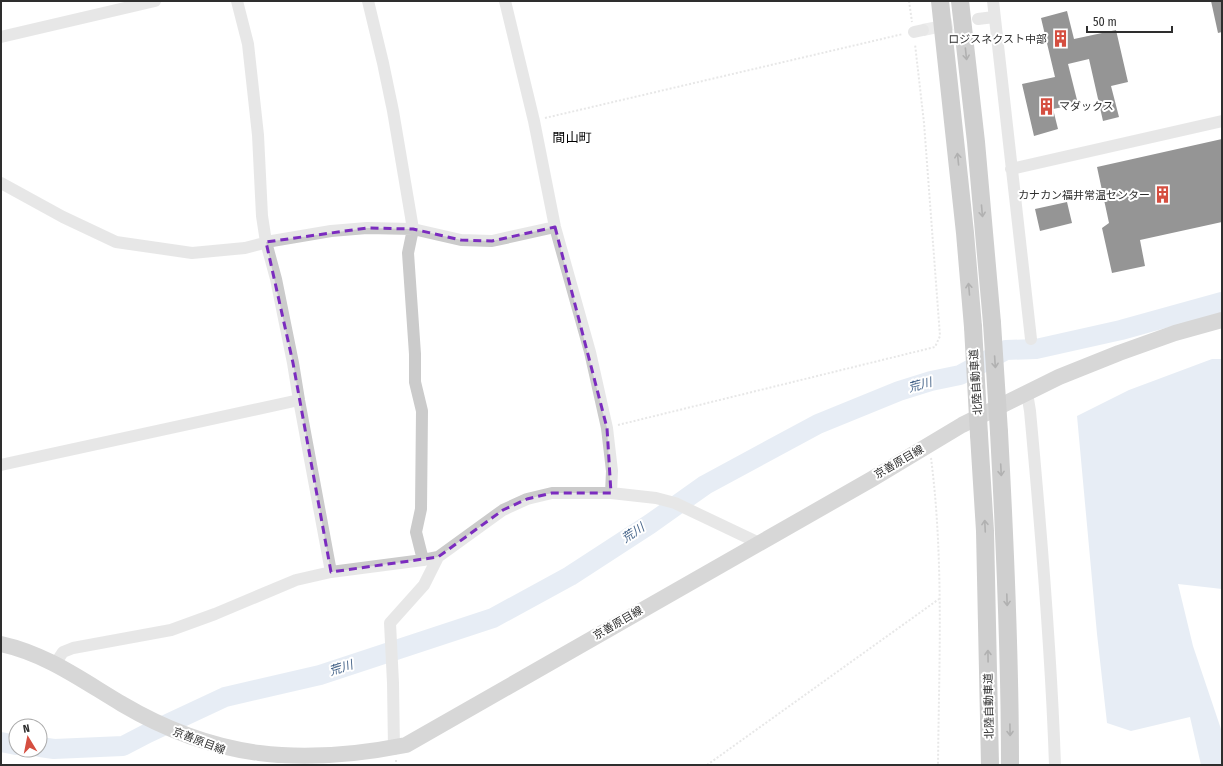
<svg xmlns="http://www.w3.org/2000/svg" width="1223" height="766" font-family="'Fira Sans Condensed','Noto Sans JP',sans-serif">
<rect width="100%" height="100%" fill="#fff"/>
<path fill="#cbd8e8" d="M1212,359H1222V589L1178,584L1193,646L1222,732V765H1201L1190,717L1131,731L1107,723L1097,634L1077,416L1129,390Z"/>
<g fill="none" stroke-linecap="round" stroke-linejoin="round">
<path stroke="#cbd8e8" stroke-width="20" d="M1,742L16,745
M40,747L54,749L123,746L148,733L225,697L320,675L493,618L570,576L650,524L705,485L818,424L899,391L931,381L960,375L1006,350L1036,349L1121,330L1222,302"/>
</g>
<path fill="#151515" d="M1211,1H1222V32L1218,33Z
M1067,11L1074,39L1116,30L1128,82L1111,86L1119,117L1103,121L1089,59L1068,64L1078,104L1053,109L1058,129L1034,136L1022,84L1055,77L1041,18Z
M1222,139V222L1140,240L1145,266L1112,273L1102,228L1109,223L1097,167Z
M1067,202L1072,223L1040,231L1035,209Z"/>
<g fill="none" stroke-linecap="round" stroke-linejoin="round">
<path stroke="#d5d5d5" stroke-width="12" stroke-dasharray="12 6" stroke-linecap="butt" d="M923,30L969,21"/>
<path stroke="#cbcbcb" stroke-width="2" stroke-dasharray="2 2" stroke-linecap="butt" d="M909,1L912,22
M545,118L903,34
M618,425L935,347L940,336L924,123L915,44
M931,458C944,559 939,663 938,765
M396,760V765
M707,765L939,599"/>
<path stroke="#cbcbcb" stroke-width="12" d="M237,1L248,44L258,135L262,216L266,242L276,279L293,363L299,400L331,572
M368,1L383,63L393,111L413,229L408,253L415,354V382L422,411L421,509L416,532L423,560
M505,1L534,121L555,227L590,352L607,428L612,471L611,493
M993,1L1031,339
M978,19L994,17
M914,32L923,30
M1,37L155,1
M1011,169L1222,121
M1,183L63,217L116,242L192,253L245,248L272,241L331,231L367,228L413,229L461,240L492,241L555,227
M1027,393L1030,411C1041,529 1051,647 1055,765
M1,465L299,400
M55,664L63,652L73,648L171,630L215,614L296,580L331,572L423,560L438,557L503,510L527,499L552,493H611L656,498L675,503L759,543
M394,749L393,683L390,623L424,585L438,557"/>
<path stroke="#a6a6a6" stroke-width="16" d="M1,644C47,654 83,681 122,704C215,759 300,766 406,745L872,479L962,425L1059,377L1119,353L1175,333L1222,320"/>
<path stroke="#959595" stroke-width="18" d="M940,1L965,233L973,327
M960,1L976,142L992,323
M999,432C1005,543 1010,654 1010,765
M979,435L985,531L990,765"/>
<path stroke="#959595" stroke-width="18" d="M992,323L999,432
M973,327L979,435"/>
</g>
<defs><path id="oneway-shaft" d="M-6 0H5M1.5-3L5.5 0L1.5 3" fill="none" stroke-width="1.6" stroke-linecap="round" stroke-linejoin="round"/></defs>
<g stroke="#525252">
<use href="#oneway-shaft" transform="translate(966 54) rotate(84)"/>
<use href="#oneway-shaft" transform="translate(958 159) rotate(-96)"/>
<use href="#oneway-shaft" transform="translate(982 211) rotate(85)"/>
<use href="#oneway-shaft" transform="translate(969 289) rotate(-95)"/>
<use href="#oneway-shaft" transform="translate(995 362) rotate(86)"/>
<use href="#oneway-shaft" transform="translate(1001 470) rotate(87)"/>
<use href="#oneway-shaft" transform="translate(985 526) rotate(-93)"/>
<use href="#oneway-shaft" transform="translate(1007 600) rotate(88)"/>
<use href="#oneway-shaft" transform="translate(988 656) rotate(-91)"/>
<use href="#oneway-shaft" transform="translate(1010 730) rotate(89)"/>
</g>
<path d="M0 0H1223V766H0ZM555,227L607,428L611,493H552L527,499L503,510L438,557L331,572L293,363L266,242L367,228L413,229L461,240L492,241Z" fill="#fff" fill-opacity=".55" fill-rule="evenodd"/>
<path fill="none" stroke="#7b2cbf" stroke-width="3" stroke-dasharray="8 5" stroke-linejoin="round" d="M555,227L607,428L611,493H552L527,499L503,510L438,557L331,572L293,363L266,242L367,228L413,229L461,240L492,241Z"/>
<defs>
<symbol id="building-bare" viewBox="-9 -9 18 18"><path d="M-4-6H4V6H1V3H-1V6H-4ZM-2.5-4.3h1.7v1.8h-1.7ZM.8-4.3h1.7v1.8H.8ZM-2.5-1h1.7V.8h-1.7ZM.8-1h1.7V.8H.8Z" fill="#d54e40" stroke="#fff" stroke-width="2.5" paint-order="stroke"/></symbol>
</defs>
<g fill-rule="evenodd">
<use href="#building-bare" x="1048" y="26" width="25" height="25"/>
<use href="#building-bare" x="1034" y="94" width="25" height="25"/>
<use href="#building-bare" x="1150" y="182" width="25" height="25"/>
</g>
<g text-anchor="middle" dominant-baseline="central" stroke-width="4" stroke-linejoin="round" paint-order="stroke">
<g font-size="11" fill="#2e2e2e" stroke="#fff" text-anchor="end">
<text x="1047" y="39">ロジスネクスト中部</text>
<text x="1059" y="106" text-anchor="start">マダックス</text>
<text x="1150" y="195">カナカン福井常温センター</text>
</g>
<g font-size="11" fill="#2e2e2e" stroke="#fff">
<text transform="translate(976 382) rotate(-94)">北陸自動車道</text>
<text transform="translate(899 462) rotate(-30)">京善原目線</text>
<text transform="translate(618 623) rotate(-30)">京善原目線</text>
<text transform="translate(989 706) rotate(-91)">北陸自動車道</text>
<text transform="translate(199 741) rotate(21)">京善原目線</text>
</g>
<g font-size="12" font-style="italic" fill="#446389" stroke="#fff">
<text transform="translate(920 385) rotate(-15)">荒川</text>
<text transform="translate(633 533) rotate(-34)">荒川</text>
<text transform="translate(341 668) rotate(-18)">荒川</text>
</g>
<g font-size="13" fill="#000" stroke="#fff">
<text x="572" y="137">間山町</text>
</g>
</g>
<rect width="1223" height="766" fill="none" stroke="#2e2e2e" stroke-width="4"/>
<g transform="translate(28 738) rotate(350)"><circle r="19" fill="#ffffff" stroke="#ababab"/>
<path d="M0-3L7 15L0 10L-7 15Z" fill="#d54e40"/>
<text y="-6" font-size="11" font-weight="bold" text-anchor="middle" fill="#2e2e2e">N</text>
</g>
<path d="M1087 26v6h85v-6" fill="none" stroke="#2e2e2e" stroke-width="2"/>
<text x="1093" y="26" font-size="12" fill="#2e2e2e" stroke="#ffffff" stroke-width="3" paint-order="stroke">50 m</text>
</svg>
